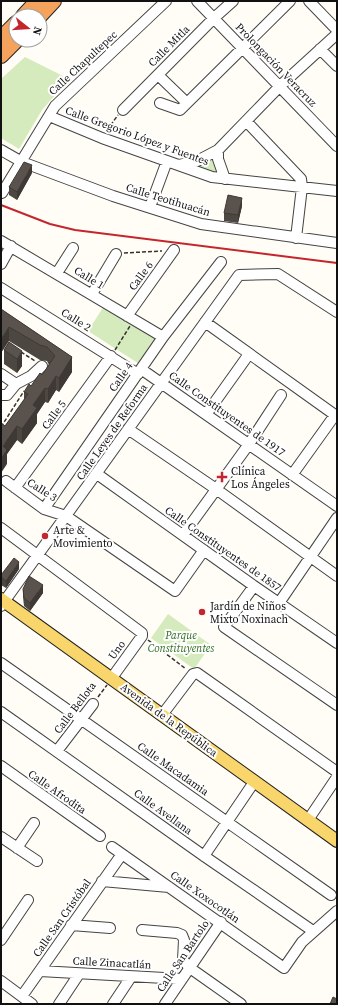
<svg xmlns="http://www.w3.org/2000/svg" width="338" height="1005" font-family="'Source Serif 4',serif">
<rect width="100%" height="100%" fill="#fffdf5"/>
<path fill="#d5ebbd" d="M25,57L69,79L42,110L19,149L1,138V79Z
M219,155L222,175L195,166Z
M106,303L162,339L144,367L88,331Z
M168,614L211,645L194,669L151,638Z"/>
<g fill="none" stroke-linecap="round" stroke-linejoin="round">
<defs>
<path id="minor" d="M197,1L337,146
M309,1L337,30
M320,49L337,66
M158,75L187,103
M160,103L180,110L290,1
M123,110L214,18L233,1
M49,116L102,138L212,177L337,191
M246,121L301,179L302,187L296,238
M1,150L22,162L113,196L201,224L337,243
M218,150V159L225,179
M179,165L197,161L218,150L280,86L337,34
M2,193L55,106L166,1
M150,207L167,161
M1,241L163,337
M1,264L11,246
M57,273L73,248
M1,288L138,374
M92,294L116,254
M127,316L174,250
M205,322L335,415L292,475
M141,369L337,506
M1,374L16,384
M16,384L31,376L42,366
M1,395H7L16,384
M207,413L249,354
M128,429L216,489L337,576
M97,474L254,586L337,643
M6,481L44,509L66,516L175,591L204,550
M15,488L111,356
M44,509L163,337L221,262
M1,528L142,633V636L111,679
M183,535L249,444L281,395
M254,586L224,627L337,705
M279,603L337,518
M1,606L239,275L278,274L337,312
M1,663L331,895
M1,712L204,856L313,931
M162,715L193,674L197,673L337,772
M57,751L93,704
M1,766L100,836
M308,820L337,777
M1,837L37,861
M112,847L284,968L302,942L337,911
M17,848L34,823
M204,856L254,782
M102,881L169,887
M71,925L110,928
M142,930L177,933L182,935L184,940L183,960L190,968L241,1004
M1,940L28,900
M40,971L182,979
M1,981L32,1004
M22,996L122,854
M59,1004L79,974
M113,1004L131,977
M165,1004L221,922"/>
<path id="major" d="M1,599L337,841"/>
<path id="highway" d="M23,16L37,1
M40,16L54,1
M1,38L16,23
M1,56L17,40"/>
</defs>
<use href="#minor" stroke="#444" stroke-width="12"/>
<use href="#major" stroke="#222" stroke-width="14"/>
<use href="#highway" stroke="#222" stroke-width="16"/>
<path stroke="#333" stroke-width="1.5" stroke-dasharray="4 2" stroke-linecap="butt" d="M107,130L118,115
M124,253L162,251
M115,350L130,326
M21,352L35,361
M1,427L24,391
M148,640L186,669
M98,697L107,685"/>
<use href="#minor" stroke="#fff" stroke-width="10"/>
<use href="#major" stroke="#f9d66b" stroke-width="12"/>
<use href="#highway" stroke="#f5a25d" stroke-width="14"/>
<path stroke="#c4262e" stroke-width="2" d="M1,205L50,224L75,230L337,263"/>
</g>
<path fill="#4d4742" d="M32,173L17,200L9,195V187Z
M242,206L238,223L224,221V213Z
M1,309L72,357V372L59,392L56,390L48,403L45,402L37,414V423L22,444L17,440L7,454V464L5,426L24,400V392L31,386L42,375L49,365L47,361L40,360L9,341Z
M9,342L22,366L17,373L4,364V350Z
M19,569L6,588L1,585V575Z
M23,589L43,593L30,611L24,606L23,597Z"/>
<path fill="#3f3936" d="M32,165V173L17,200V192Z
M242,198V206L238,223V215Z
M9,327V341L1,353V339Z
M22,351V366L17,373V359Z
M72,357V372L59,392V378Z
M56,376V390L48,403V389Z
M45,388V402L37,414V423L22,444V429L33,405Z
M17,426V440L7,454V464L1,473V459L3,446Z
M19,562V569L6,588V581Z
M43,585V593L30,611V603Z"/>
<path fill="#5a524d" stroke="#3f3936" d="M24,162L32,165L17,192L9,187Z
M228,195L242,198L238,215L224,213Z
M1,309L72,357L59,378L56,376L48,389L45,388L33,405L37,408L22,429L17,426L3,446L7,450L1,459V423L5,426L28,394L24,392L29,384L31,386L40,373L42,375L55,356L47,347L40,345L9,327L1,339Z
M9,342L22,351L17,359L4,350Z
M14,558L19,562L6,581L1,577V575Z
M29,576L43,585L30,603L24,598L23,589Z
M333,997L337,999V1004H330Z"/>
<g fill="#c4262e" stroke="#fff" stroke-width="1.5">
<path d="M220 471h4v4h4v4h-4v4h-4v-4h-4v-4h4z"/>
<circle cx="45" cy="536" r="4"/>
<circle cx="202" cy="612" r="4"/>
</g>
<g text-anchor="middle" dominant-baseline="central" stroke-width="4" stroke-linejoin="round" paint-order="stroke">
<g font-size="11" fill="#111" stroke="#fff">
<text transform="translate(169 46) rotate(-45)">Calle Mitla</text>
<text transform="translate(83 63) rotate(-43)">Calle Chapultepec</text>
<text transform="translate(276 65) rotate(46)">Prolongación Veracruz</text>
<text transform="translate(137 136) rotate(20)">Calle Gregorio López y Fuentes</text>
<text transform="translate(168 200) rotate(17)">Calle Teotihuacán</text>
<text transform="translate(141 276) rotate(-54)">Calle 6</text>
<text transform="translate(89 278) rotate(31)">Calle 1</text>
<text transform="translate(76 320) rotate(32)">Calle 2</text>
<text transform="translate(121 377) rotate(-55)">Calle 4</text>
<text transform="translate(227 414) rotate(35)">Calle Constituyentes de 1917</text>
<text transform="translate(54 415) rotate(-54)">Calle 5</text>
<text transform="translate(112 432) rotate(-55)">Calle Leyes de Reforma</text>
<text transform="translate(42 490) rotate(32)">Calle 3</text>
<text transform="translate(223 549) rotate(35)">Calle Constituyentes de 1857</text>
<text transform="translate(117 650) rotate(-54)">Uno</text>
<text transform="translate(75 708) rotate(-53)">Calle Bellota</text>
<text transform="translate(169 720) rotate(36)">Avenida de la República</text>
<text transform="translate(173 769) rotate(35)">Calle Macadamia</text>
<text transform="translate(57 792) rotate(35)">Calle Afrodita</text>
<text transform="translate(163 812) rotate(36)">Calle Avellana</text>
<text transform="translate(205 897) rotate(35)">Calle Xoxocotlán</text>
<text transform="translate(62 918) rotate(-55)">Calle San Cristóbal</text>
<text transform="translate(183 956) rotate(-56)">Calle San Bartolo</text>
<text transform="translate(112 963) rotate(3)">Calle Zinacatlán</text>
</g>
<g font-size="11" fill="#111" stroke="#fff" text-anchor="start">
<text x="231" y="471">Clínica<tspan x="231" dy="13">Los Ángeles</tspan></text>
<text x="53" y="530">Arte &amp;<tspan x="53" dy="13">Movimiento</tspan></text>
<text x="210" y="606">Jardín de Niños<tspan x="210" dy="13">Mixto Noxinach</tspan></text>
</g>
<g font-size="11" font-style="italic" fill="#2f6b1f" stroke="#fff">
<text x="181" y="635">Parque<tspan x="181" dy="13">Constituyentes</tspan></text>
</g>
</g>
<rect width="338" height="1005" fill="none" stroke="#111111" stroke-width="4"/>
<g transform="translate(28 28) rotate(107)"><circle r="19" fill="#ffffff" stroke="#a0a0a0"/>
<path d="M0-3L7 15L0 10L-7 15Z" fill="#c4262e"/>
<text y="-6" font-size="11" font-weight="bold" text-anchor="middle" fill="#111111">N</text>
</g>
</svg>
